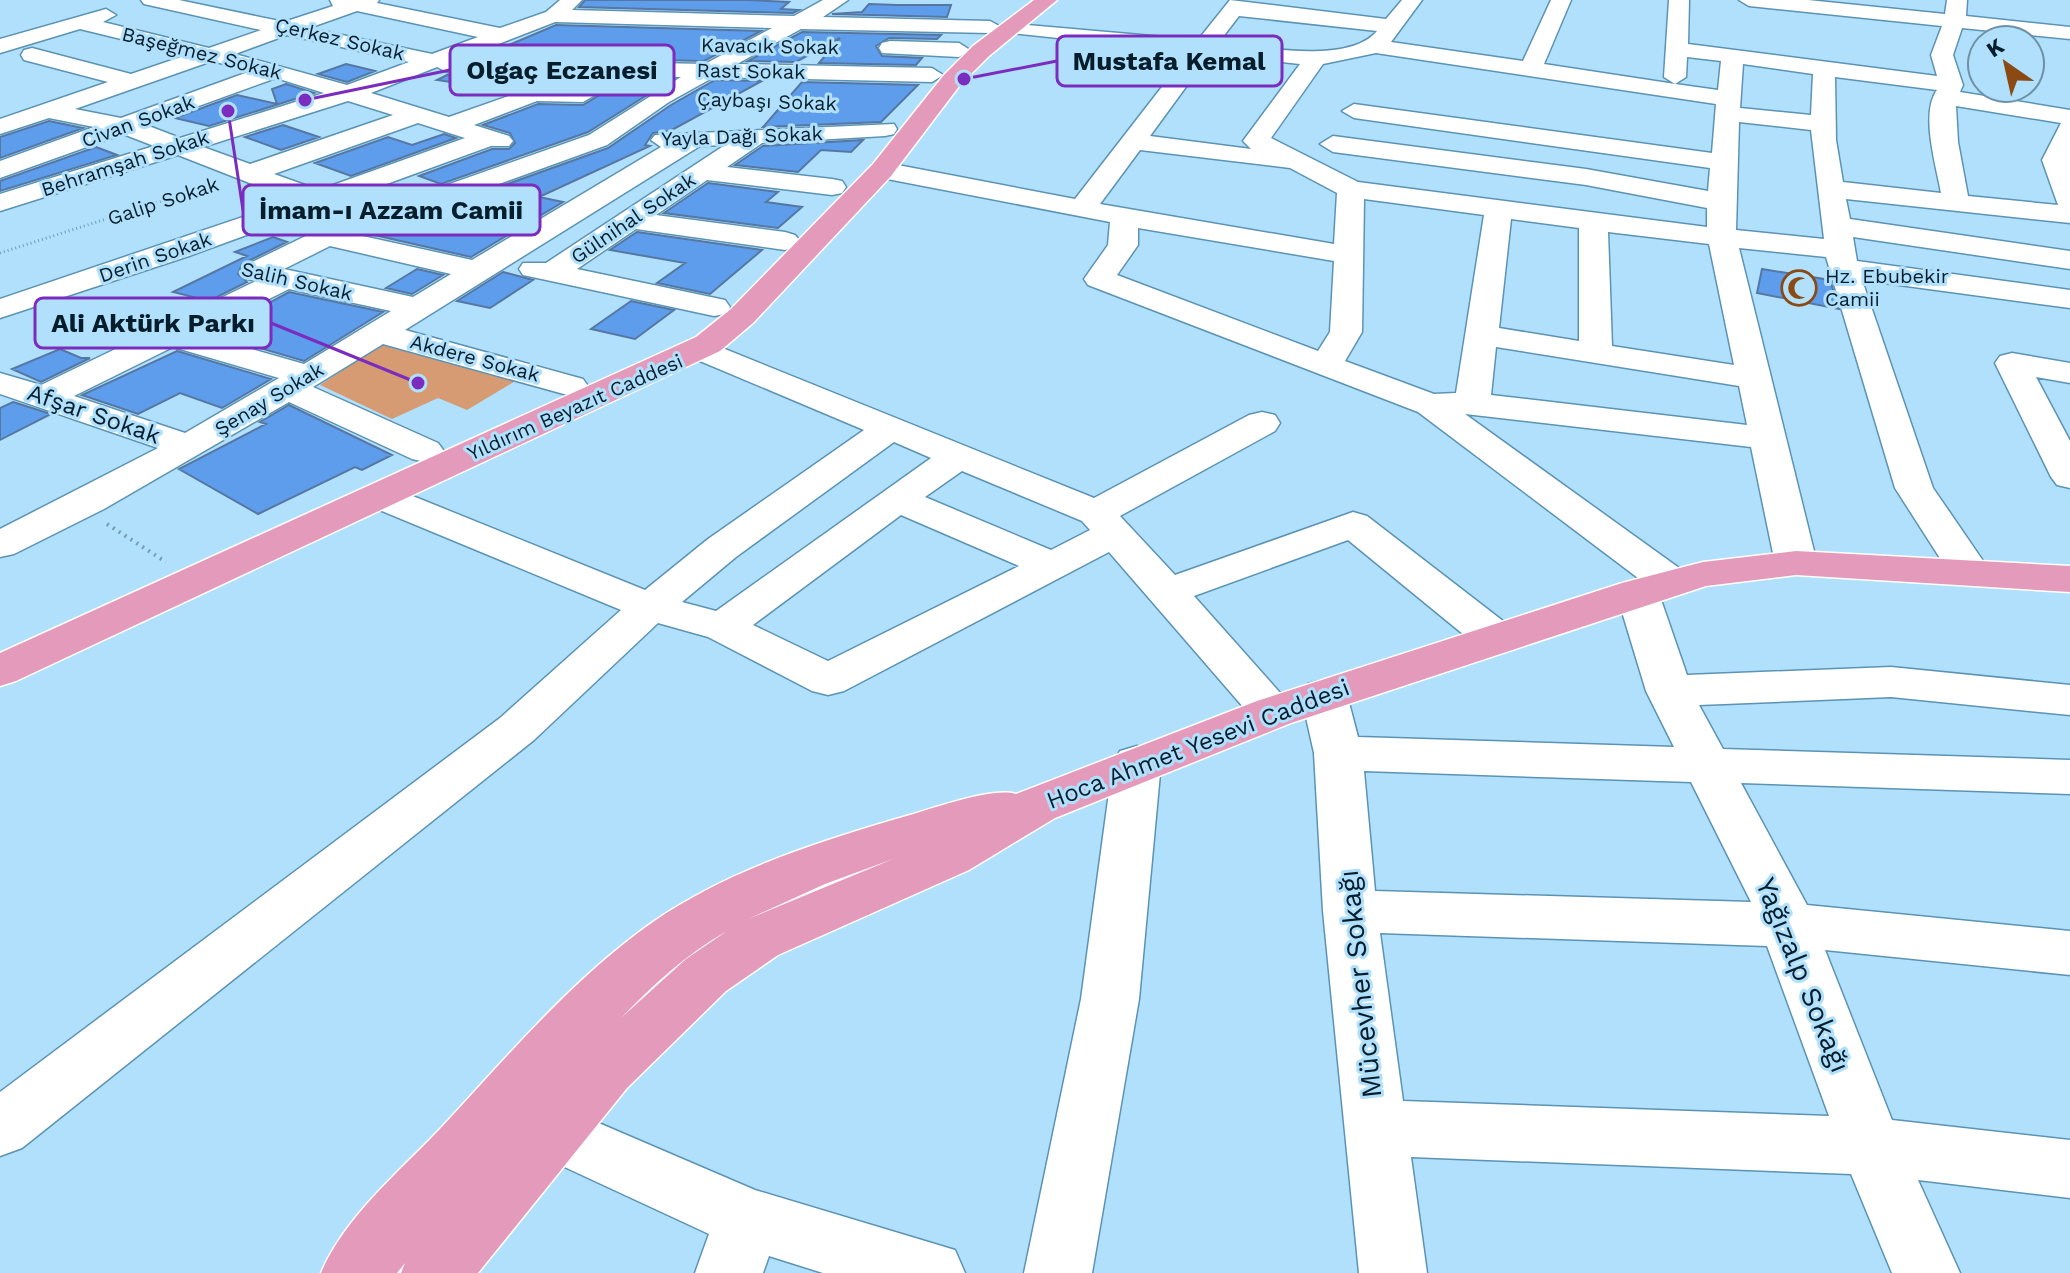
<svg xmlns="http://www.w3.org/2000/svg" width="2070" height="1273" font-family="'Work Sans',sans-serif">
<rect width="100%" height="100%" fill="#b1e0fc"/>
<path fill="#d69b72" d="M382,344L517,380L467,410L438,398L392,419L320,385Z"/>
<path fill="#5e9dec" stroke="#5677a2" stroke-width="2" d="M585,0H748L789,2L781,9L799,10L793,13L579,7Z
M869,4L897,5H951L947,17L832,14L862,12Z
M556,25L761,31L704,61L483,56Z
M802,32L941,35L937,39L889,38L876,46L882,56L922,58L916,65L819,63L840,38L796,62L748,61Z
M346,64L375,71L347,82L318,74Z
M447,75L671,80L588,132L441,184L419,176L492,149H509L515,143L510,133L483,125L538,104L583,105L598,96L583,85L534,84L514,91L437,80Z
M715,80L762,81L670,131L653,133L645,145L650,146L539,197L563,202L471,257L370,234L482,200L474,196L608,148L671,105Z
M802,82L918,85L881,122L763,127Z
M286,84L314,93L209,126L175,118L237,95L277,104L272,89Z
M49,121L83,128L0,158V137Z
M283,125L319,137L281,150L245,137Z
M444,134L456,138L351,176L315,163L388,137L412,145Z
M863,140L851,152L821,150L798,172L735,165L763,146Z
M96,147L117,155L0,191V181Z
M708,183L778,192L766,202L802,207L778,228L664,213Z
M637,232L762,250L710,294L657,283L685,263L610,250Z
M273,237L287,242L242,264L238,274L247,282L209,301L173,292L247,256L235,252Z
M417,269L443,275L412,294L386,288Z
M1762,269L1830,280L1839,309L1757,293Z
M503,272L533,280L490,308L457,301Z
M289,292L383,312L304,361L212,334Z
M631,301L674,310L635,339L591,329Z
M60,349L81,358H90L41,382L12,369Z
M177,351L271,379L222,408L180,393L138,414L82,395Z
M13,402L51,414L0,440V408Z
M289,405L392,455L362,470L355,467L258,514L179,469L266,424L260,422Z"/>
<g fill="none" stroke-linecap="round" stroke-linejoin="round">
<defs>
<path id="minor" d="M141,0H179L284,22L333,6L330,0H379L377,3L500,28L546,12L560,0H582L572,10L794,16L823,0H848L823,17L990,21L1001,27L990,33L801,29L737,64L932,68L943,75L932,82L714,77L669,102L607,145L358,235L472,260L661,147L651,140L655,135L894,124L897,129L894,134L885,136L762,143L727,167L832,179L842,181L846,187L842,193L832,195L707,180L656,215L785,232L795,235L800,241L795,247L785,250L636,229L577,269L725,300L730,307L725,314L714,316L523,275L519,269L523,263H546L725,145L700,146L405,330L583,379L588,386L583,393L571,396L383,344L313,387L438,443L444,451L438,459L425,462L412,459L289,402L104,509L14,554L0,557V529L158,448L0,394V373L41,385L256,281L244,278L240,272L244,266L316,231L589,135L681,77L447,72L437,67L371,93L449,117L534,87L583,88L595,95L583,102L537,101L474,125L509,136L513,141L509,146H491L189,256L0,318V299L293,200L178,155L0,211V194L154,146L123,134L0,178V161L94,127L49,118L0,134V119L108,82L24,60L21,55L24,50L32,48L131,74L187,55L80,29L0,53V39L106,9L116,15L103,22L209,48L261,30L144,4ZM357,11L478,37L432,54L309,28ZM555,22L772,28L705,64L460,59ZM287,35L409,62L347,85L235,54ZM212,61L251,71L121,118L75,109ZM276,78L324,93L180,138L146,125ZM348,101L393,115L250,164L203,147ZM418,123L465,138L319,190L274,174ZM330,246L451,274L413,297L284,269ZM289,289L391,311L304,364L199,334ZM173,347L279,378L185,433L74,396Z
M1230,0L1386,19L1402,0H1422L1391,42L1523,61L1551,0H1571L1544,64L1675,84L1664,77L1669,0H1689L1688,44L1937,76L1931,55L1942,26L1749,6L1739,0H1808L1945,14L1947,0H1967L1966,16L2070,27V39L1962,28L1953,55L1963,85L1960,92L2070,110V223L1846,199L1850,219L2070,251V269L1853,237L1857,261L2070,290V308L1862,280L1933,488L1990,571L1984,580L1969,583L1954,580L1895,488L1826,257L1739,248L1817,563L1811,572L1796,575L1781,572L1775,563L1751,447L1465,414L1686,573L1692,582L1686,591L1671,595L1658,591L1687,675L1891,667L2070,685V715L1891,697L1699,705L1723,749L2070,760V794L1741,783L1807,905L2070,931V975L1825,950L1892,1120L2070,1140V1198L1918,1180L1960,1273H1892L1851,1174L1411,1157L1427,1273H1359L1323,911L1314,753L1301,695L1308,684L1324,680L1340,684L1347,695L1358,737L1674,747L1646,691L1616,592L1622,583L1642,581L1418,412L1088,285L1084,279L1108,245L1110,222L882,178L873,176L869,170L873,164L882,162L1075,199L1189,52L1012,33L1001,27L1005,23L1198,40ZM1239,16L1377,31C1349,65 1259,47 1219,42ZM1376,53L1716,104L1712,153L1354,104L1342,111L1354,118L1710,168L1708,191L1586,169L1333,136L1320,144L1333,152L1586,185L1707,208V227L1358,182L1271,138L1323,64ZM1210,54L1300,64L1243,141L1251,149L1150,136ZM1687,57L1721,61L1718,90L1675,84L1686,77ZM1743,64L1813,74L1811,115L1740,108ZM1835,77L1937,90C1920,113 1936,165 1941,193L1843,182L1836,140ZM1956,106L2061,123L2042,160L2058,205L1968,196L1958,142ZM1739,122L1811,130L1824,239L1736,230ZM1140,150L1290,168L1337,193L1334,244L1100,204ZM1364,199L1484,215L1456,393L1434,394L1345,361L1362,332ZM1511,219L1579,228V341L1499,328ZM1138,228L1334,261L1330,332L1318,351L1117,275L1138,245ZM1608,232L1709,244L1734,365L1612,346ZM1496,347L1739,386L1747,425L1491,395ZM1364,771L1691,782L1751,902L1375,891ZM1380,933L1767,946L1829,1116L1403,1101Z
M890,41L959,43L970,50L959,57L882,53L879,48L882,43Z
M700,339L1094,498L1249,415L1262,412L1275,415L1280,423L1275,431L1120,516L1175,575L1353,512L1367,516L1512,628L1518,638L1512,648L1496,652L1480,648L1348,540L1194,596L1297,712L1291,723L1274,728L1257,723L1109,552L844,691L828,695L812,691L708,637L658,623L534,740L22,1148L0,1156V1092L500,718L621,610L365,504L360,496L365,488L379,484L393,488L645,590L708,539L864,430L688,356L683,349L688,342ZM894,442L931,458L716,611L682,602L736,557ZM962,471L1082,521L1090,530L1051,550L925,497ZM901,515L1019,566L828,661L753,625Z
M2012,353L2070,363V383L2036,377L2070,441V488L2057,485L2051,477L1995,363L2000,356Z
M1137,746L1154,751L1161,763L1139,999L1092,1273H1024L1081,999L1113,763L1120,751Z
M552,1103L755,1190L955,1250L965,1273H823L769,1256L763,1273H695L709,1234L530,1151L521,1131L530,1111Z"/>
<path id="major" d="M1034,0H1057L989,56L960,85L891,176L753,323L720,351L16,681L0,686V653L696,337L731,309L873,164L944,75L973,46Z
M1796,551L2070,566V592L1796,575L1706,586L1291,723L1055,818L969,870L778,955L726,991L627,1088L478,1273H401L405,1263L397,1273H321C344,1218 399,1172 440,1129C506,1058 573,978 653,922C728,870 823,840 910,815C935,808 992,787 1016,794L1257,701L1622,583L1703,562ZM893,859L748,919L825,884ZM727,931L686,959L621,1018C653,985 686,954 727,931Z"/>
</defs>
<use href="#minor" stroke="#5b93b4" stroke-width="3"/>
<use href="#major" stroke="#fff" stroke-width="3"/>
<path stroke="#769db4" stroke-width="3" stroke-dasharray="1 3" stroke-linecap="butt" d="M434,235L558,186
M0,253L212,185"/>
<path stroke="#769db4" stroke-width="4" stroke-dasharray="2 5" stroke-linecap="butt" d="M107,524L166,562"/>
<use href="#minor" fill="#fff" fill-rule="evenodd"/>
<use href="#major" fill="#e49bbb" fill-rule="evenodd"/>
</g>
<defs>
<symbol id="mosque-ring" viewBox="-11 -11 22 22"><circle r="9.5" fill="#b1e0fc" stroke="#8b4a14" stroke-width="1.5"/><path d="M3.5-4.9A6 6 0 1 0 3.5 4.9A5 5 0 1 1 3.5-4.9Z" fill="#8b4a14"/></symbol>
</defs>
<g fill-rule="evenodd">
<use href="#mosque-ring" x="1779" y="268" width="40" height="40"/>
</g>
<g text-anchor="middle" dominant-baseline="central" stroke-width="6" stroke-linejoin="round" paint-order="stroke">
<g font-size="20" fill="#061e2b" stroke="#b1e0fc">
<text transform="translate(340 39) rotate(13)">Çerkez Sokak</text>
<text transform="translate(770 46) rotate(1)">Kavacık Sokak</text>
<text transform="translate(202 53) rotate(14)">Başeğmez Sokak</text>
<text transform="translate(751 71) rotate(1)">Rast Sokak</text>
<text transform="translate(767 101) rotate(2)">Çaybaşı Sokak</text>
<text transform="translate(138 121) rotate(-20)">Civan Sokak</text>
<text transform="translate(742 136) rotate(-2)">Yayla Dağı Sokak</text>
<text transform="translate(125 163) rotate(-18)">Behramşah Sokak</text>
<text transform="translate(163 201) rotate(-18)">Galip Sokak</text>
<text transform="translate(633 218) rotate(-34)">Gülnihal Sokak</text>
<text transform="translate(155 257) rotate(-19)">Derin Sokak</text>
<text transform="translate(297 281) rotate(13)">Salih Sokak</text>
<text transform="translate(475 358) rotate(15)">Akdere Sokak</text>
<text transform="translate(269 399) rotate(-31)">Şenay Sokak</text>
<text transform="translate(575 407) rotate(-24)">Yıldırım Beyazıt Caddesi</text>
</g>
<g font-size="20" fill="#061e2b" stroke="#b1e0fc" text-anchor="start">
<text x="1825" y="276">Hz. Ebubekir<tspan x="1825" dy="23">Camii</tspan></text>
</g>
<g font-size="24" fill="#061e2b" stroke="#b1e0fc">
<text transform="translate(94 414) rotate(19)">Afşar Sokak</text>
<text transform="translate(1198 744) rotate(-21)">Hoca Ahmet Yesevi Caddesi</text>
</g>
<g font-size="28" fill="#061e2b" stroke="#b1e0fc">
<text transform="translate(1803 975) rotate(68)">Yağızalp Sokağı</text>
<text transform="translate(1360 984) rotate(-96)">Mücevher Sokağı</text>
</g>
</g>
<path fill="none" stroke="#7b2cbf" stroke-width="3" d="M964 79L1057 61M305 100L450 70M228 111L243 210M418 383L271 323"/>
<g fill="#7b2cbf" stroke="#b1e0fc" stroke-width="3">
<circle cx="964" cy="79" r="8"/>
<circle cx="305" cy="100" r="8"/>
<circle cx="228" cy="111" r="8"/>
<circle cx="418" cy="383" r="8"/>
</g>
<g fill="#b1e0fc" stroke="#7b2cbf" stroke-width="3">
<rect x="1057" y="36" width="225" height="50" rx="8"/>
<rect x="450" y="45" width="224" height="50" rx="8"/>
<rect x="243" y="185" width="297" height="50" rx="8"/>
<rect x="35" y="298" width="236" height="50" rx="8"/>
</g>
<g font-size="26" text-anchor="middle" font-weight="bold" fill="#061e2b">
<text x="1169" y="70">Mustafa Kemal</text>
<text x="562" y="79">Olgaç Eczanesi</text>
<text x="391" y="219">İmam-ı Azzam Camii</text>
<text x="153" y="332">Ali Aktürk Parkı</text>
</g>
<g transform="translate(2006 64) rotate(326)"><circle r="38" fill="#b1e0fc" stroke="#6d92a8" stroke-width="2"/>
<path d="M0-6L14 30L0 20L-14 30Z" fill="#8b4a14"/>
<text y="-12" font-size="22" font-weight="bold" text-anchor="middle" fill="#061e2b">K</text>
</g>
</svg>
